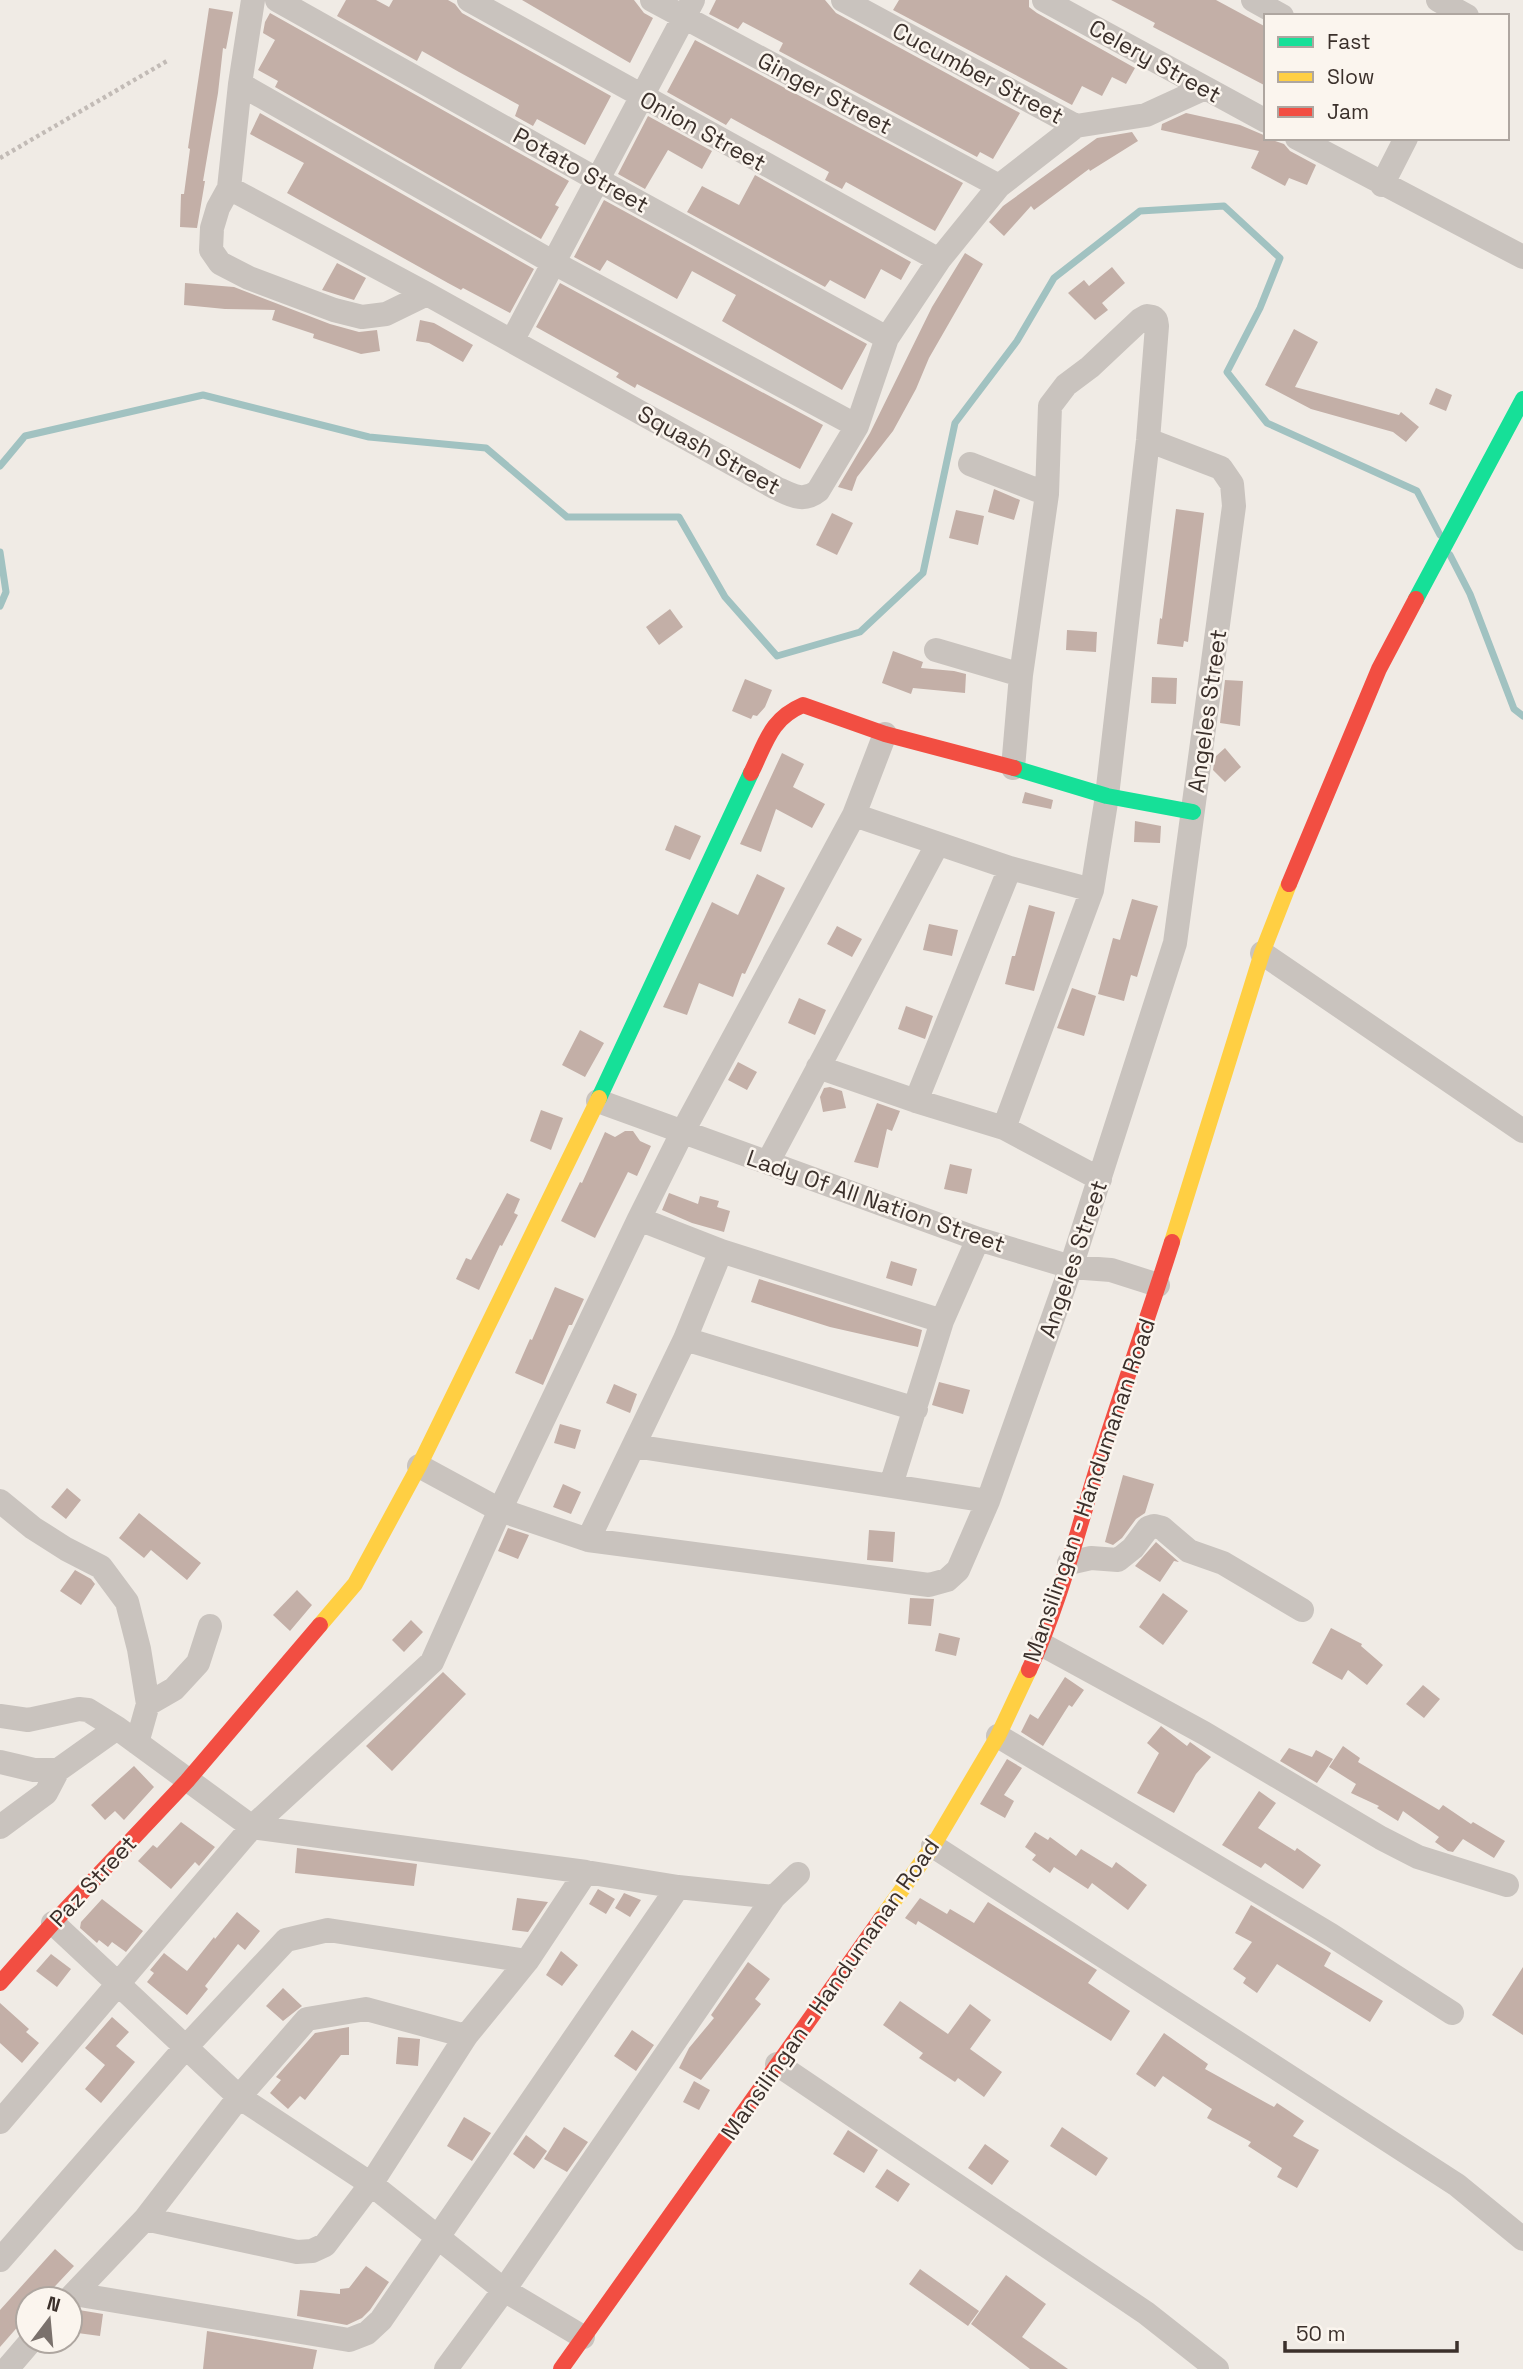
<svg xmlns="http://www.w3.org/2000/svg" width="1523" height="2369" font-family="'Space Grotesk',sans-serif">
<rect width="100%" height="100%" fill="#f0ebe5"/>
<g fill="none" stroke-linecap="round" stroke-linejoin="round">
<path stroke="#a1c2c1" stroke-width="7" d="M0,466L25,436L203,395L369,437L486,448L567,517H679L725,597L777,656L860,632L923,573L955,423L1017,341L1054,278L1140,211L1224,206L1280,258L1260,308L1227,372L1267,423L1417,491L1440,535
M0,552L6,592L0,606
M1450,555L1470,594L1514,709L1523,716"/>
</g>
<path fill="#c3afa7" d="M346,0H376L389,7L393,0H448L455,4L462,13L611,96L585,145L537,119L533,126L515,116L519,105L459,72L422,51L417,61L337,16Z
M522,0H634L644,13L653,18L630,63Z
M716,0H825L836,13L1020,113L993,159L980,152L977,157L779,51L783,43L743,22L738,29L709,14Z
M899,0H1029V7L1037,13L1135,68L1126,84L1112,77L1102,96L1082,86L1072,105L893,10Z
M1111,0H1216L1266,27V86L1153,27L1155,23Z
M209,8L233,12L226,49L223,48L218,93L203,181H205L197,228L180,227L181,194H184L190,149L188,148Z
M270,13L569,181L555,205L559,207L541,239L275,87L278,81L258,70L275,40L263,33L265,22Z
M695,40L963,183L935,231L846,182L842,189L825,180L829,172L731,118L726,125L667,92Z
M260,113L534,269L510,313L463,288L461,290L448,283L287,193L304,163L250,134Z
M1186,113L1240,125L1266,136V138L1284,144L1290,151L1316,165L1307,185L1289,178L1285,186L1251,168L1259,151L1161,130L1162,124Z
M648,116L712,151L702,169L668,150L645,189L618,174Z
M1132,132L1138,141L1090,171L1089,169L1034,210L1031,206L1004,236L989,222L1003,206L1097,138Z
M755,175L911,262L901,280L881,269L865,299L830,280L825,287L687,212L702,186L739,205Z
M604,200L867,344L842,390L722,321L736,295L692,271L677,299L607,260L600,271L574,257Z
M965,253L983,264L929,358L916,389L893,431L857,477L852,491L838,487L870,433L932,307Z
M337,263L366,278L354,300L322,290Z
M1112,267L1125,283L1102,303L1108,310L1095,320L1068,293L1084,280L1089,286Z
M185,283L234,287L330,324L359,332L377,330L380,351L361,354L313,338L314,334L272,320L275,310L225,309L184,305Z
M560,283L823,425L800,469L637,384L635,388L616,377L619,373L536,327Z
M420,320L434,323L473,345L463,362L429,343L416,341Z
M1294,329L1318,342L1295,387L1399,415L1401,412L1419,427L1406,442L1393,432L1311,409L1265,385Z
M1436,388L1452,395L1446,411L1429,404Z
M994,489L1020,500L1014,520L988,512Z
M1176,509L1204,513L1188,642L1184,641L1183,647L1157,644L1160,618L1162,619Z
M956,510L984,516L978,545L949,538Z
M832,513L853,523L837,555L816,545Z
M670,609L683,627L659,645L646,627Z
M1067,630L1097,632L1096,652L1066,650Z
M893,651L923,662L921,668L954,671L966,674L965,693L913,688L911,694L882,683Z
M1152,677L1177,678L1176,704L1151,703Z
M745,679L772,690L765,707L757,716L753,715L751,719L732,711Z
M1225,680L1243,681L1240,726L1220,723Z
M1225,748L1241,767L1225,782L1213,770L1215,757Z
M782,753L804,764L793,787L825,804L812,828L776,809L761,852L740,844Z
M1025,792L1053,800L1051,809L1022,803Z
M1135,821L1161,826L1160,843L1134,842Z
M675,825L701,836L690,860L665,850Z
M757,874L785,888L745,974L742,973L733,997L699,983L687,1015L663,1007L712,902L738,915Z
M1132,899L1158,906L1137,977L1131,975L1124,1001L1098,994L1113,938L1120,940Z
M1029,905L1055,912L1034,991L1005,984L1012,956H1015Z
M929,924L958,930L952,956L923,950Z
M837,926L862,939L852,957L827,944Z
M1072,988L1096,996L1084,1036L1057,1028Z
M799,998L826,1010L815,1035L788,1023Z
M906,1006L933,1016L925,1039L898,1029Z
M580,1030L604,1043L585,1077L562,1065Z
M738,1062L757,1072L747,1090L728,1080Z
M830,1087L842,1091L846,1108L823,1112L820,1097L824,1088Z
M877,1103L900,1111L892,1131L887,1129L878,1168L854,1162Z
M541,1110L563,1118L551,1150L530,1141Z
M625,1131H633L640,1141L651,1146L637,1176L628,1172L595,1238L561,1221L580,1182L582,1183L605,1132L615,1137Z
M950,1164L972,1169L967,1194L944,1189Z
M507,1193L520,1199L514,1213L518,1215L502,1246L500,1245L479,1290L456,1279L466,1258L471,1260Z
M669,1193L698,1204L700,1196L719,1201L717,1207L730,1211L724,1232L692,1223L662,1210Z
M891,1261L917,1269L912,1286L886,1278Z
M759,1279L922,1330L918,1347L830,1327L751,1302Z
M555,1287L584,1299L572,1325H569L543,1385L515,1373L530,1339L532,1340Z
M939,1382L970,1390L963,1414L932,1405Z
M614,1384L637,1394L630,1413L606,1403Z
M560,1424L581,1430L575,1449L554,1443Z
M1123,1475L1154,1484L1145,1513L1136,1519L1122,1538L1113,1545L1105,1542Z
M563,1484L581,1492L571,1514L553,1507Z
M67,1488L81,1500L66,1519L51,1507Z
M139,1513L201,1563L187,1580L151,1550L144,1558L119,1538Z
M508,1528L529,1535L518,1559L498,1551Z
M869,1530L895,1532L893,1562L867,1560Z
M1156,1542L1179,1562L1174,1561L1160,1582L1135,1566Z
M75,1570L91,1579L95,1584L81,1605L60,1591Z
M297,1590L312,1605L290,1631L273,1615Z
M1163,1593L1188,1611L1163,1645L1139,1627Z
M910,1598L934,1599L931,1626L908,1624Z
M411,1620L423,1632L404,1652L392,1640Z
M1331,1628L1362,1644L1361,1646L1383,1665L1367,1685L1348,1670L1342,1680L1312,1663Z
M939,1633L960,1638L956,1656L935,1651Z
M443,1672L466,1694L392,1771L366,1746Z
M1065,1677L1084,1690L1072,1707L1069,1705L1043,1746L1021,1732L1030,1714L1038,1719Z
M1423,1685L1440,1699L1424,1718L1406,1704Z
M1161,1726L1187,1746L1190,1742L1211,1757L1196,1774L1174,1813L1137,1793L1159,1753L1147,1743Z
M1343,1746L1360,1758L1358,1762L1439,1810L1443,1805L1471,1824L1473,1822L1505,1841L1494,1858L1463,1839L1453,1852L1448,1851L1435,1842L1439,1837L1403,1811L1398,1821L1377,1808L1379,1806L1351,1793L1356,1784L1329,1767Z
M1289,1748L1312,1757L1316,1750L1333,1759L1317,1783L1280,1761Z
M1007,1759L1022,1768L1004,1795L1014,1801L1005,1818L980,1804Z
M134,1766L154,1787L124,1820L115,1811L105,1820L91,1805Z
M1259,1791L1276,1803L1258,1828L1295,1851L1297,1848L1321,1865L1303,1889L1265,1863L1261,1868L1222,1845Z
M181,1822L215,1847L199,1866L195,1862L171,1889L138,1861L153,1845L157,1848Z
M1035,1832L1048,1840L1050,1837L1076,1856L1081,1849L1112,1868L1116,1862L1147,1885L1128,1910L1092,1883L1088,1889L1054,1867L1050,1873L1032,1860L1036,1855L1025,1847Z
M297,1848L417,1864L414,1886L295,1873Z
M598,1889L615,1899L606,1914L589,1904Z
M624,1893L641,1900L630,1917L615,1908Z
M517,1898L548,1902L528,1932L512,1930Z
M920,1898L947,1914L950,1909L974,1923L988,1902L1097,1970L1088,1983L1130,2011L1111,2041L918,1921L916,1925L905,1918Z
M102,1899L143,1931L126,1952L112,1942L108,1947L99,1940L97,1943L80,1928L81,1922Z
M1251,1905L1331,1953L1324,1966L1383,2001L1370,2022L1277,1964L1257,1993L1243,1983L1246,1978L1233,1969L1252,1942L1235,1933Z
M237,1912L260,1931L245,1950L238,1944L205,1986L208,1989L187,2015L147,1982L154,1973L150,1970L164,1953L187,1971L214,1937L215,1939Z
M561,1951L578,1965L562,1986L546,1975Z
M51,1954L71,1969L57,1987L36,1971Z
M748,1962L770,1979L755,1999L761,2004L701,2080L679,2068L689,2048L714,2018L711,2015Z
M1523,1967V2035L1492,2015Z
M283,1988L302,2006L283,2021L266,2006Z
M900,2001L948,2034L970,2004L991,2020L970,2049L1002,2072L984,2097L958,2078L955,2082L919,2058L923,2053L883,2025Z
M0,2003L29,2029L26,2032L39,2043L22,2063L0,2043Z
M112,2017L129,2032L116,2046L135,2062L101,2103L85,2089L105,2065L85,2048Z
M349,2027V2055H341L305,2100L300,2096L288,2109L270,2093L281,2080L276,2077L315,2033Z
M632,2030L654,2045L636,2071L614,2056Z
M1164,2033L1208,2064L1205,2069L1274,2107L1277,2103L1304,2121L1293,2136L1319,2150L1297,2188L1277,2177L1282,2168L1248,2146L1251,2142L1207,2118L1212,2109L1163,2076L1155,2087L1136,2074Z
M398,2037L420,2039L418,2066L396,2064Z
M694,2081L710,2090L699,2110L683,2102Z
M464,2117L491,2133L472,2161L447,2146Z
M564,2127L588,2142L567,2172L544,2159Z
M1062,2127L1108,2158L1096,2176L1050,2146Z
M848,2130L878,2150L864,2173L833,2154Z
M526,2135L547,2151L534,2169L513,2154Z
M985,2144L1009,2161L992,2185L968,2168Z
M887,2169L910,2184L898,2202L875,2187Z
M55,2249L74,2266L43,2299H28V2315L0,2347V2310Z
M366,2266L389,2282L370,2310L362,2318L347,2325L297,2316L300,2290L340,2294V2289L349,2288Z
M920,2269L979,2311L968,2326L909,2284Z
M1006,2275L1046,2304L1022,2337L1068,2369H1030L971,2324Z
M79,2310L103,2314L100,2336L70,2332V2313Z
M207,2331L317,2350L313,2369H203Z"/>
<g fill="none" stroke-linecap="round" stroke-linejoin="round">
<path stroke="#c2bbb6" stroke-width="4.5" stroke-dasharray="3.5 3.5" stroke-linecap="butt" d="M0,158L167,61"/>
<path stroke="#c9c3be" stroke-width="24" d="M253,0L240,84L229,188L218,208L212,228L211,250L220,263L249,278L334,310L362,317L386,314L427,294
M277,0L598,180L887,338
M469,0L939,260
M652,0L999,186
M843,0L1076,126
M1044,0L1266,121
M1253,0L1282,16
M1438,0L1467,16
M240,84L554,263L857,426
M1297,138L1523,257
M1382,185L1406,138
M229,188L427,294L776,488C791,495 803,503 818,491L857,426L887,338L939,260L999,186L1076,126L1146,115L1205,88
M512,341L693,0
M970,464L1047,494
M936,650L1021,675
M854,815L1010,868L1092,890
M1262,953L1523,1131
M818,1067L916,1101L1004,1128L1100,1179
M598,1101L978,1239L1071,1267L1111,1270L1158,1285
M916,1101L1010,868
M1004,1128L1092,890L1107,796L1148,440L1157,326L1156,320L1153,317L1147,316L1140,320L1090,367L1066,385L1050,406L1047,494L1021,675L1013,768
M768,1162L937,845
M639,1219L721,1251L942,1321
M685,1339L916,1409
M634,1446L988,1501
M419,1466L500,1510L588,1540L929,1585L947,1580L958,1570L988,1501L1071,1267L1175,943L1234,506L1232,484L1221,468L1148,440
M891,1485L942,1321L978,1239
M0,1501L33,1528L66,1549L101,1567L127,1602L139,1649L148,1704L137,1743
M588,1540L685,1339L721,1251
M1069,1563L1091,1558L1118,1560L1133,1548L1148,1528L1154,1526L1162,1528L1189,1551L1223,1563L1302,1610
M1041,1644L1204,1733L1381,1838L1418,1857L1507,1885
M148,1704L174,1689L198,1663L210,1626
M0,1716L28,1720L79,1709L88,1710L117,1728L252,1827L586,1872L678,1887L774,1897
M998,1736L1331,1935L1452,2013
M0,1762L34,1770H58L117,1728
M0,1827L46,1793L58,1770
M933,1846L1457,2185L1523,2239
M53,1923L239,2097L371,2184L504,2290L583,2337
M777,2064L1146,2313L1217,2369
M0,2122L252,1827L432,1662L500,1510L639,1219L682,1133L854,815L885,734
M145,2219L297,2252L312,2251L325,2245L371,2184L466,2036L527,1961L586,1872
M0,2260L186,2047L286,1940L328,1930L527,1961
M74,2294L349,2340L367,2333L381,2320L678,1887
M69,2299L145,2219L239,2097L307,2019L366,2009L466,2036
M7,2369L31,2341
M446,2369L504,2290L774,1897L798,1874"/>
<path stroke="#16e098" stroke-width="16" d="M1416,599L1523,399
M1014,768L1107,796L1193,812
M599,1098L751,773"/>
<path stroke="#ffcf43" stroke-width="16" d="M1172,1242L1262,953L1289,884
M320,1625L355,1584L419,1466L599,1098
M881,1919L933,1846L998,1736L1029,1670"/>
<path stroke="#f24e42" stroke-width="16" d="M751,773C766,743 770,719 803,705L885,734L1014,768
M1289,884L1379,669L1416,599
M1029,1670C1059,1606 1076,1536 1097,1469C1121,1393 1148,1318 1172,1242
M0,1983L53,1923L187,1781L320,1625
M561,2369L881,1919"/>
</g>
<g text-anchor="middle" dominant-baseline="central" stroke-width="5" stroke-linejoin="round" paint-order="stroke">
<g font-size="23" fill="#3b302b" stroke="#fbf5ee">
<text transform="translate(1155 61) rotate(29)">Celery Street</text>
<text transform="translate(978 73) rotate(28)">Cucumber Street</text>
<text transform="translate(825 93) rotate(28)">Ginger Street</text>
<text transform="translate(703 131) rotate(29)">Onion Street</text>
<text transform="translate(581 170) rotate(29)">Potato Street</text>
<text transform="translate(709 450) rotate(29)">Squash Street</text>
<text transform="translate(1207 711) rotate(-82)">Angeles Street</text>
<text transform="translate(876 1201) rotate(19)">Lady Of All Nation Street</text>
<text transform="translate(1073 1259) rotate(-71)">Angeles Street</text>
<text transform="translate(1089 1490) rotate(-71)">Mansilingan - Handumanan Road</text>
<text transform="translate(93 1881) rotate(-47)">Paz Street</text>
<text transform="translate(830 1989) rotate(-55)">Mansilingan - Handumanan Road</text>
</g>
</g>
<rect x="1264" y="14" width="245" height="126" fill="#fbf5ee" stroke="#aea6a0" stroke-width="2"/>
<rect x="1278" y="37" width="35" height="10" fill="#16e098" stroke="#aea6a0" stroke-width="2"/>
<text x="1327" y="49" font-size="21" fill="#3b302b">Fast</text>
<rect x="1278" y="72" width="35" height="10" fill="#ffcf43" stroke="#aea6a0" stroke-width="2"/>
<text x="1327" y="84" font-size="21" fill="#3b302b">Slow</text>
<rect x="1278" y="107" width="35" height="10" fill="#f24e42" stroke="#aea6a0" stroke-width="2"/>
<text x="1327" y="119" font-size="21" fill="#3b302b">Jam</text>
<g transform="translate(49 2320) rotate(16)"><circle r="33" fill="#fbf5ee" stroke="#aea6a0" stroke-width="2"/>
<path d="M0-5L12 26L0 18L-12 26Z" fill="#7a716c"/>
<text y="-10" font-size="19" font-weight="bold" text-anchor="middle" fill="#3b302b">N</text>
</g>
<path d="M1285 2341v10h172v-10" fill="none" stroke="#3b302b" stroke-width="3.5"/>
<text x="1296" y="2341" font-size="21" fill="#3b302b" stroke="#fbf5ee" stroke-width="5" paint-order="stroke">50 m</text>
</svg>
